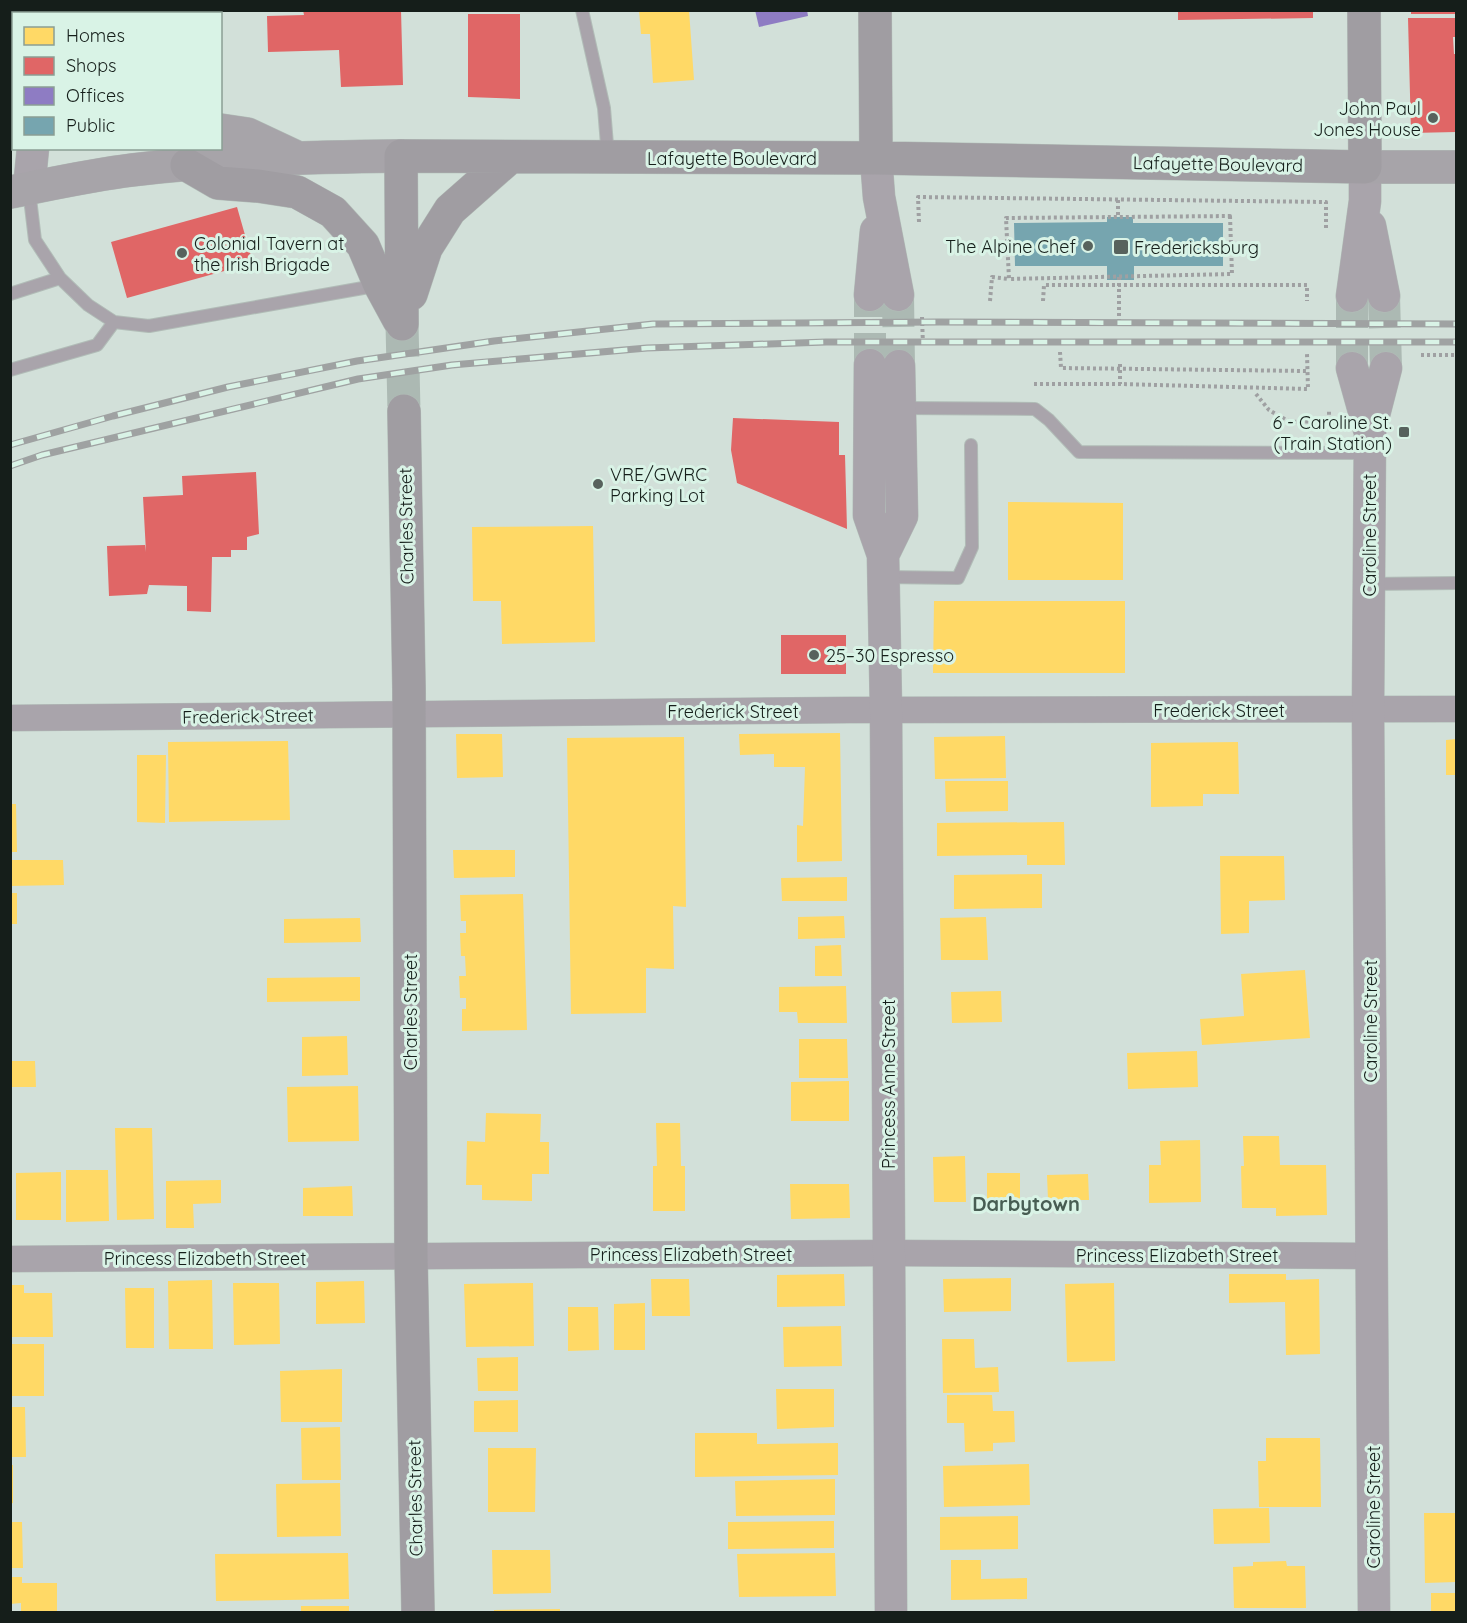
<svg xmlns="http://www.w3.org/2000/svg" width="1467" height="1623" font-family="Quicksand,sans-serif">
<rect width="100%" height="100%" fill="#d2e0d9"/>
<path fill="#ffd966" d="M639,10H689L694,80L653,83L650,34H641Z
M1008,502L1123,503V580H1008Z
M593,526L595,642L502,644L501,601H473L472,527Z
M934,601H1125V673H933Z
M840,733L842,861L797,862V825L803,826L805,767H774V754L740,755L739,734Z
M456,734H502L503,777L457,778Z
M1005,736L1006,778L935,779L934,737Z
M684,737L686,907L673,906L674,969L646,968V1013L571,1014L567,738Z
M1456,739V775H1446V740Z
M288,741L290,820L169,822L168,742Z
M1238,742L1239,794H1203V806L1151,807V743Z
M137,755H166L165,823L137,822Z
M945,781H1008V811L946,812Z
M10,804H16L17,852H10Z
M1064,822L1065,865H1027V855L937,856V823Z
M453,850H515V877L454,878Z
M1220,856H1284L1285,900L1249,901V933L1221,934Z
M10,860H63L64,885L10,886Z
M1042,874V908L954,909V875Z
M847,877V901H782L781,878Z
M10,893H17V924H10Z
M523,894L527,1030L462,1031V1009H466V998H460L459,976H466L465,956H461L460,933H466V921H461L460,895Z
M844,916L845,938L798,939V917Z
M986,917L988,960H941L940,918Z
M360,918L361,942L284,943V919Z
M841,945L842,976H815V946Z
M1305,970L1310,1038L1202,1045L1200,1019L1244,1016L1241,974Z
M360,977V1001L267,1002V978Z
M846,986L847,1023H798L797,1012H779V987Z
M1001,991L1002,1022L952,1023L951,992Z
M347,1036L348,1075L302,1076V1037Z
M799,1039H847L848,1078H799Z
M1197,1051L1198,1087L1128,1089L1127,1053Z
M10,1061H35L36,1087H10Z
M849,1081V1121H791V1082Z
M358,1086L359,1141L288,1142L287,1087Z
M486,1113L541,1114L540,1142H549V1174H532V1201L482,1200V1185H466L467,1141L485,1142Z
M656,1123H680L681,1166H685V1211H653V1166H657Z
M115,1128H152L154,1219L117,1220Z
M1243,1136H1279L1280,1165H1326L1327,1215L1276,1216V1208H1242L1241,1166H1244Z
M1200,1140L1201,1202L1149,1203V1165H1161L1160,1141Z
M965,1156L966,1202H934L933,1157Z
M66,1170H108L109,1221L66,1222Z
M61,1172V1220H16V1173Z
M987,1173H1020V1203L987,1202Z
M1088,1174L1089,1200H1048L1047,1175Z
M221,1180V1203L193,1204L194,1228H166V1181Z
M790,1184H849L850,1218L791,1219Z
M352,1186L353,1216H303V1188Z
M844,1274L845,1306L777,1307V1275Z
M1229,1274H1286V1280L1319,1279L1320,1354L1286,1355L1285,1302L1229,1303Z
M1011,1278V1311L944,1312L943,1279Z
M651,1279H689L690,1316H652Z
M212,1280L213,1349H169L168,1281Z
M364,1281L365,1323L316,1324V1282Z
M233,1283H279L280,1344L234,1345Z
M533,1283L534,1346L466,1347L464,1284Z
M1114,1283L1115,1361L1067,1362L1065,1284Z
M10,1285H24V1293H52L53,1337H10Z
M125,1288H154V1348H126Z
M645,1303V1350H614V1304Z
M568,1307H598L599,1350L568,1351Z
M841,1326L842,1366L784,1367L783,1327Z
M942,1339H974L975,1368L998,1367L999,1392L943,1393Z
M10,1344H44V1396H10Z
M518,1357V1391H478L477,1358Z
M342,1369V1422H281L280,1371Z
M776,1389H834V1427L777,1429Z
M947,1395H992L993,1411H1014L1015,1442L993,1443V1451L965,1452L964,1423H947Z
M518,1400V1432H474V1401Z
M10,1407H25L26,1457H10Z
M340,1427L341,1480H302L301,1428Z
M695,1433H757V1444L838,1443V1475L695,1477Z
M1266,1438H1320L1321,1507H1259L1258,1461H1266Z
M488,1448H536L535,1512H488Z
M1029,1464L1030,1505L944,1507L943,1466Z
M10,1465H13V1503L10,1504Z
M835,1479V1515L736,1516L735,1481Z
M340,1483L341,1536L277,1537L276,1484Z
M1269,1508L1270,1543L1214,1544L1213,1509Z
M1424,1513H1456V1582L1425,1583Z
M1018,1516V1549L940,1550V1517Z
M834,1521V1548L728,1549V1522Z
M10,1522H22L23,1568H10Z
M492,1550H550L551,1593L493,1594Z
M348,1553L349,1599L216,1601L215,1554Z
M835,1553L836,1596L739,1597L737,1554Z
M951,1560H981V1579L1027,1578V1599L951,1600Z
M1286,1561L1287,1566H1305L1306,1608H1234L1233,1567L1253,1566V1562Z
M10,1577H22V1583H57V1612H21V1603L10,1604Z
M1431,1593H1456V1612H1431Z
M301,1606H349V1612H301Z
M560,1609V1612H494V1610Z"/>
<path fill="#e06666" d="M119,10H142L141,14H127Z
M189,10H212V14H190Z
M303,10H401L403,85L341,87L339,50L268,52L267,16L304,15Z
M1178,10H1313V18L1178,20Z
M1411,10H1456V14H1411Z
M468,14H520V99L468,97Z
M1408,18H1456V37H1453L1454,54H1456V132L1411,133Z
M237,207L253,263L127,298L111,242Z
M733,418L839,422V455H845L847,529L737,483L731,450Z
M256,472L259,534L247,537V550H231V557H212L211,612L187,611V586L149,585L147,594L109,596L107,546L145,545L146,552L143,497L183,495L182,476Z
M781,635H846V674H781Z"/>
<path fill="#8e7cc3" d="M755,10H807L808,16L759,27Z"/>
<path fill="#76a5af" d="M1107,217H1133V223H1223V266H1134V280H1107V266H1015L1014,223L1107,222Z"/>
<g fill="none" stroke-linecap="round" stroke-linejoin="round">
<path stroke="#acb9b3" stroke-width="32" stroke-dasharray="32 16" stroke-linecap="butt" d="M898,295L899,366
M1352,296V368
M1384,296L1386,368
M870,365V295"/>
<path stroke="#acb9b3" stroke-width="33" stroke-dasharray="33 16" stroke-linecap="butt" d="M402,324L404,411"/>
<defs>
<path id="service" d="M582,10L604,108L608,157
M29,190L35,240L60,278L88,305L114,322L149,326L380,285
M10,294L60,278
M10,370L97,345L114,322
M901,408L1035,409L1049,420L1079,452L1370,453
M885,577L958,578L972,547L971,445
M1370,584L1456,583"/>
<path id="minor" d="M10,718L849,710L1456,709
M10,1259L888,1253L1371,1256"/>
<path id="tertiary" d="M10,75L14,81
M876,158L879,197L898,295
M29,188L33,148
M1370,226L1384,296
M870,295L876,231
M1352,296L1365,201V167
M870,365L869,515L883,555L886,710L891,1612
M1352,368L1369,429
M883,555L902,516L899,366
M1374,1612L1368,710L1370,430L1386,368"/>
<path id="secondary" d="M10,58L14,60
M220,130L247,134L296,157
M1365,167H1456
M10,192C51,184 91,175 132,170C221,159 311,157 401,156"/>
<path id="primary" d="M875,10L876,158
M187,165L218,183L258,186L297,192L333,212L363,245L380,285L399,320
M411,294L426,248L450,210L509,158
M402,324L401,156L876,158L1365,167L1364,10
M404,411L409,689L411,1256L418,1612"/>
</defs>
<use href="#service" stroke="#b1bcb7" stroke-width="14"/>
<use href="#minor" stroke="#b1bcb7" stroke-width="27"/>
<use href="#tertiary" stroke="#b1bcb7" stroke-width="33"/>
<use href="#secondary" stroke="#b1bcb7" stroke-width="34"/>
<use href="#primary" stroke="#b1bcb7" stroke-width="34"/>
<path stroke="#9fa0a2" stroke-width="4" stroke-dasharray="3 3" stroke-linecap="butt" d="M1118,200V217
M1230,216L1232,274L1009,279L1006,218Z
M919,222L918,197L1326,202V230
M1119,277V321
M990,301L992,277L1009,279
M1043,301L1044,285H1307V301
M922,317L923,345
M1060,352L1061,368L1307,371
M1421,355H1456
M1120,364V384
M1034,384H1120L1308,389L1307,354
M1256,394L1269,410L1290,422L1329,421V411"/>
<use href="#service" stroke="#a9a4ab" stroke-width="12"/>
<use href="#minor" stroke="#a9a4ab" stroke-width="26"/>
<use href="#tertiary" stroke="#a9a4ab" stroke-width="32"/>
<use href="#secondary" stroke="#a7a4a9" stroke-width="33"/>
<use href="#primary" stroke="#a09da2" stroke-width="33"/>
<defs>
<path id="rail" d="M10,445L113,416L228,387L357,361L494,341L653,324L939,322L1456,324
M10,466L42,455L358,379L452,365L647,348L826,342H1456"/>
</defs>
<use href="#rail" stroke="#9fa2a2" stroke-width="7"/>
<use href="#rail" stroke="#d9f3e6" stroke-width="4.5" stroke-dasharray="14" stroke-linecap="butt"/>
</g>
<g fill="#57625d" stroke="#d9f3e6" stroke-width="2">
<circle cx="1433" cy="118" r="6"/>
<circle cx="1088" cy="246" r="6"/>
<rect x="1113" y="239" width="16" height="16" rx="3"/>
<circle cx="182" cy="253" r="6"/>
<rect x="1398" y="426" width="12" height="12" rx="3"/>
<circle cx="598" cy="484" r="6"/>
<circle cx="814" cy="655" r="6"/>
</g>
<g text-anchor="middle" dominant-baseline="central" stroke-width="6" stroke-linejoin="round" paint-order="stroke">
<g font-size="18" fill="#151e1a" stroke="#d9f3e6" text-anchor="start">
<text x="1421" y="108" text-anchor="end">John Paul<tspan x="1421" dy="21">Jones House</tspan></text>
<text x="194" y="243">Colonial Tavern at<tspan x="194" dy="21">the Irish Brigade</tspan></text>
<text x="1076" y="246" text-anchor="end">The Alpine Chef</text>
<text x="1134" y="247">Fredericksburg</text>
<text x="1392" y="422" text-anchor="end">6 - Caroline St.<tspan x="1392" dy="21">(Train Station)</tspan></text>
<text x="610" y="474">VRE/GWRC<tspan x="610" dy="21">Parking Lot</tspan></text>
<text x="826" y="655">25–30 Espresso</text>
</g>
<g font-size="18" fill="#151e1a" stroke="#d9f3e6">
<text x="732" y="158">Lafayette Boulevard</text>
<text transform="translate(1218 164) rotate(1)">Lafayette Boulevard</text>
<text transform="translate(406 526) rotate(-91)">Charles Street</text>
<text transform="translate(1369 535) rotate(-90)">Caroline Street</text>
<text x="1219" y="710">Frederick Street</text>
<text x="733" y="711">Frederick Street</text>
<text transform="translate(248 716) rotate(-1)">Frederick Street</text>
<text transform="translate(410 1012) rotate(-90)">Charles Street</text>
<text transform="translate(1370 1021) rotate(-90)">Caroline Street</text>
<text transform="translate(888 1084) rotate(-90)">Princess Anne Street</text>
<text x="691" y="1254">Princess Elizabeth Street</text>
<text x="1177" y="1255">Princess Elizabeth Street</text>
<text x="205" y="1258">Princess Elizabeth Street</text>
<text transform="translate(415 1498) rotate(-91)">Charles Street</text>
<text transform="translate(1373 1507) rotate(-90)">Caroline Street</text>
</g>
<g font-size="20" font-weight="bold" fill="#485d53" stroke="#d9f3e6">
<text x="1026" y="1203">Darbytown</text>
</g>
</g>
<rect width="1467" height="1623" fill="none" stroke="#151e1a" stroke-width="24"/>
<rect x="12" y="12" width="210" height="138" fill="#d9f3e6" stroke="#8b9e94" stroke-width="1.5"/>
<rect x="24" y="27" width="30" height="18" fill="#ffd966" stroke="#8b9e94" stroke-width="1.5"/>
<text x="66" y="42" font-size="18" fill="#151e1a">Homes</text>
<rect x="24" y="57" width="30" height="18" fill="#e06666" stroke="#8b9e94" stroke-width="1.5"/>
<text x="66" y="72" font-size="18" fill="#151e1a">Shops</text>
<rect x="24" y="87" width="30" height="18" fill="#8e7cc3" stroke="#8b9e94" stroke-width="1.5"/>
<text x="66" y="102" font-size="18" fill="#151e1a">Offices</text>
<rect x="24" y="117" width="30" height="18" fill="#76a5af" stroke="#8b9e94" stroke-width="1.5"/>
<text x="66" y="132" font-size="18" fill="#151e1a">Public</text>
</svg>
